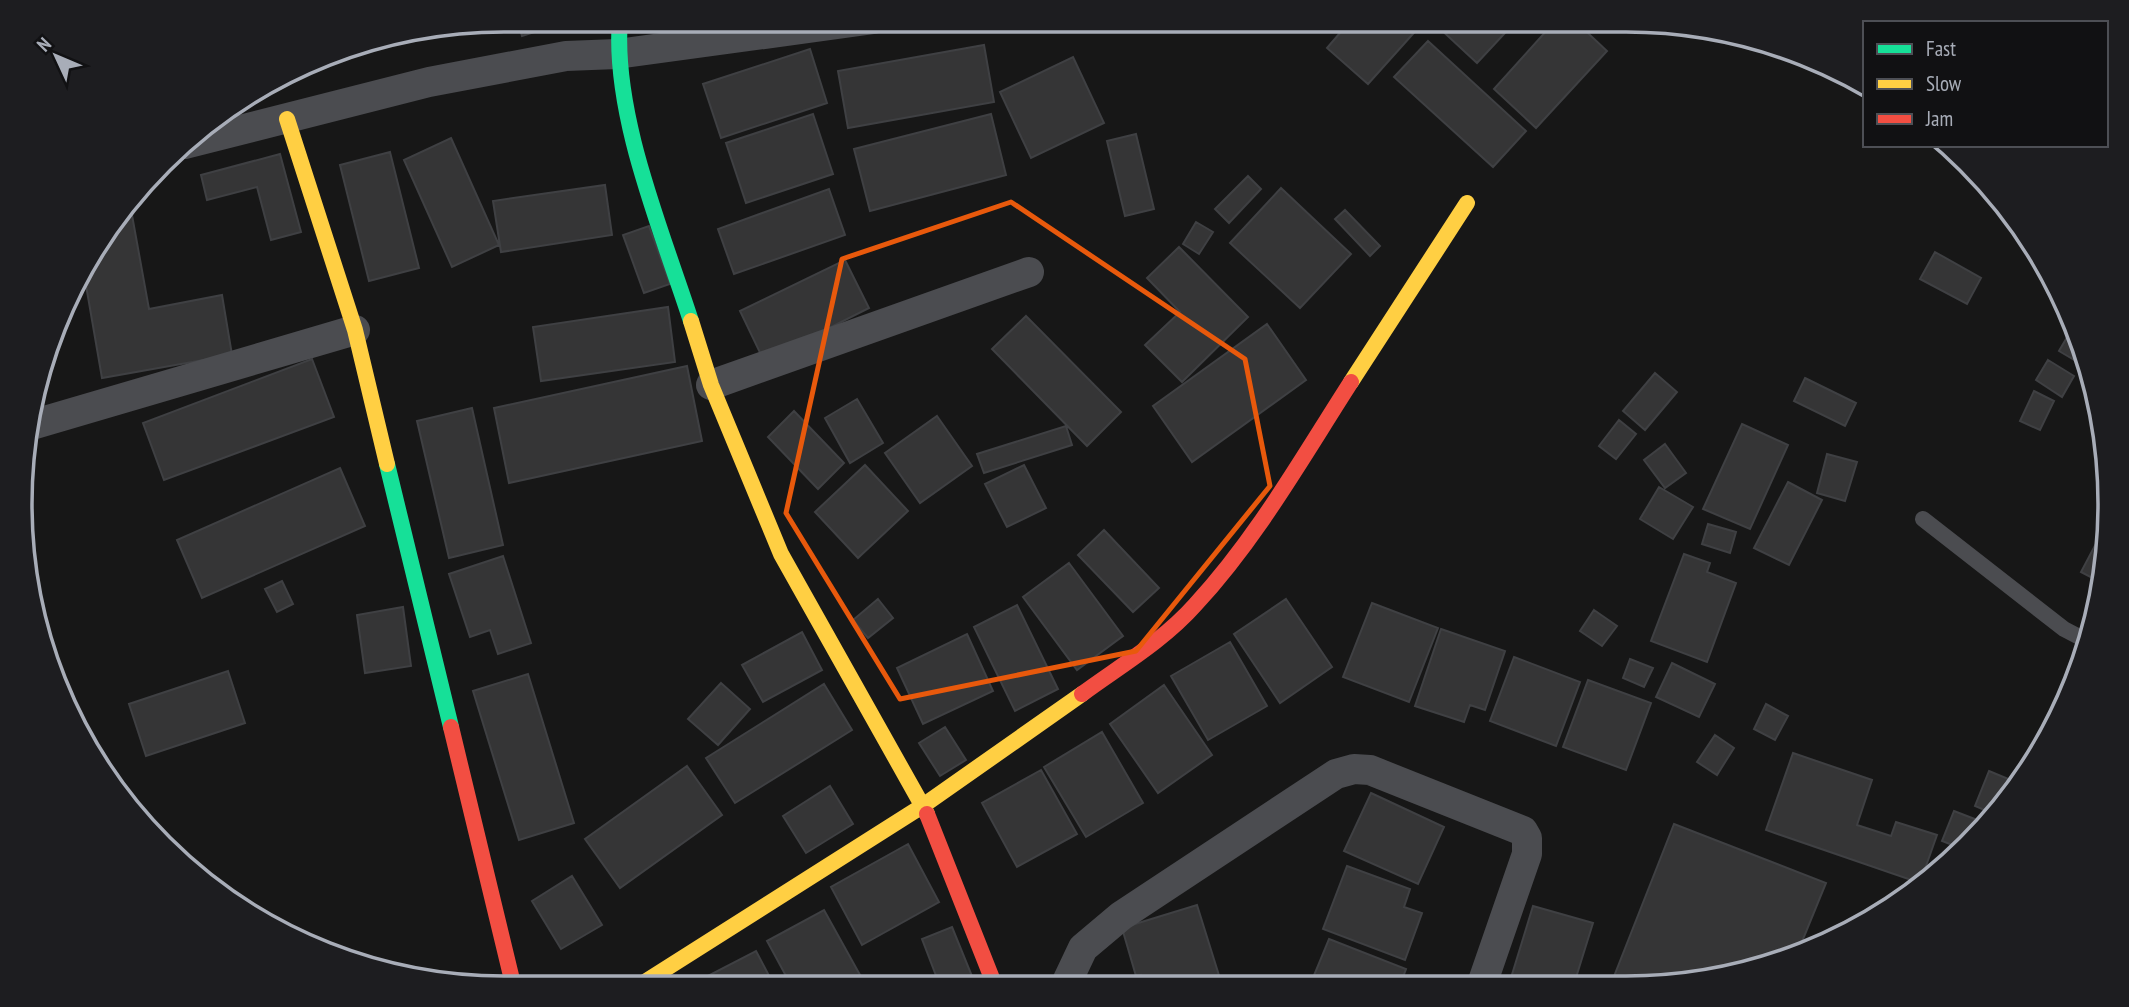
<svg xmlns="http://www.w3.org/2000/svg" width="2129" height="1007" font-family="'PT Sans Narrow',sans-serif">
<rect width="100%" height="100%" fill="#171717"/>
<path fill="#353536" stroke="#3f4043" stroke-width="2" d="M517,19H575L522,36Z
M1352,19H1412L1420,26L1368,84L1327,48Z
M1443,19H1518L1477,63L1437,26Z
M1557,19H1573L1607,51L1536,128L1494,89Z
M1428,41L1526,131L1493,167L1394,77Z
M984,45L994,102L848,128L838,71Z
M810,49L827,103L721,138L703,84Z
M1073,57L1104,123L1031,158L1000,92Z
M813,114L833,174L746,203L726,143Z
M991,114L1006,175L870,211L854,149Z
M1136,134L1154,209L1125,216L1107,141Z
M451,138L499,245L452,267L404,160Z
M390,152L419,268L369,281L340,165Z
M280,154L301,232L271,240L257,187L207,200L201,175Z
M1248,176L1261,189L1229,223L1215,209Z
M605,185L612,235L501,252L493,201Z
M1281,188L1351,254L1300,308L1230,243Z
M829,189L845,235L734,274L718,229Z
M130,204L149,309L222,295L232,355L102,378L83,268L101,235Z
M1345,210L1380,246L1370,256L1335,219Z
M1196,222L1213,232L1199,254L1183,244Z
M649,226L670,284L644,293L623,235Z
M1179,247L1248,317L1182,382L1145,345L1180,312L1147,278Z
M1935,252L1981,278L1967,304L1920,279Z
M845,260L869,308L764,361L740,311Z
M668,307L675,362L541,381L533,327Z
M1026,316L1121,412L1087,446L992,349Z
M1267,324L1306,380L1192,462L1153,406Z
M2073,327L2076,330L2088,368L2059,351Z
M312,359L334,417L164,480L143,423Z
M2048,360L2074,376L2062,397L2036,380Z
M687,366L702,441L509,483L494,408Z
M1655,373L1677,392L1645,430L1623,411Z
M1805,378L1856,403L1845,426L1794,401Z
M2034,391L2054,401L2040,430L2020,421Z
M857,399L883,443L850,463L825,418Z
M472,408L503,545L449,558L417,421Z
M794,411L844,463L818,489L768,437Z
M937,416L972,466L920,503L885,453Z
M1619,420L1636,434L1616,459L1599,446Z
M1742,424L1788,445L1750,529L1703,509Z
M1066,426L1072,445L984,473L977,454Z
M1665,444L1686,473L1665,488L1644,460Z
M1827,454L1857,462L1845,501L1817,493Z
M865,465L908,511L858,558L815,512Z
M1024,465L1046,508L1007,527L985,484Z
M340,468L365,526L202,598L177,540Z
M1788,482L1822,500L1789,565L1754,548Z
M1659,487L1693,507L1673,539L1640,519Z
M1708,524L1736,532L1730,553L1702,544Z
M1104,530L1159,588L1133,612L1078,555Z
M2100,536L2106,539L2102,583L2081,572Z
M1684,554L1710,563L1707,572L1736,583L1707,662L1651,641Z
M503,556L531,643L498,654L490,630L470,637L449,574Z
M1069,563L1123,636L1077,670L1023,597Z
M282,581L293,604L277,612L265,589Z
M878,599L893,618L868,638L853,620Z
M1286,599L1332,667L1280,703L1234,634Z
M1372,603L1438,628L1409,702L1343,677Z
M1017,605L1058,689L1015,711L974,627Z
M403,607L411,666L365,673L357,615Z
M1594,610L1617,626L1602,646L1580,631Z
M1441,629L1505,651L1485,710L1470,705L1464,722L1415,706Z
M802,632L822,670L763,702L742,665Z
M967,634L993,691L923,724L897,668Z
M1230,642L1267,706L1208,740L1171,676Z
M1514,657L1580,682L1556,746L1490,721Z
M1630,659L1653,668L1644,687L1623,678Z
M1672,663L1715,684L1699,717L1656,697Z
M228,671L245,723L146,756L129,704Z
M528,674L574,823L519,840L473,691Z
M1588,680L1651,703L1626,770L1563,747Z
M721,683L750,709L718,745L688,719Z
M824,684L852,730L735,803L706,758Z
M1164,685L1212,755L1158,793L1110,724Z
M1766,704L1788,716L1775,740L1754,729Z
M945,727L966,760L940,776L919,743Z
M1102,732L1143,803L1086,837L1044,767Z
M1715,735L1734,748L1717,775L1697,762Z
M1793,753L1872,780L1857,825L1891,836L1896,822L1937,835L1920,883L1766,830Z
M687,766L722,815L620,888L585,839Z
M1041,770L1077,834L1017,867L982,803Z
M1989,771L2018,783L2010,798L1994,814L1975,806Z
M830,786L853,824L806,853L783,816Z
M1371,793L1444,827L1418,884L1344,851Z
M1954,811L1985,823L1960,848L1942,841Z
M1674,824L1826,883L1797,954L1689,984H1611Z
M908,844L939,902L862,945L831,887Z
M1347,866L1410,889L1404,907L1422,913L1405,960L1323,929Z
M572,876L602,925L561,949L532,901Z
M1197,905L1222,985H1144L1141,975L1136,976L1122,928Z
M1533,906L1593,923L1574,984H1522L1510,981Z
M824,910L860,975L840,987H792L767,941Z
M952,927L976,986H940L922,939Z
M1329,939L1406,969L1400,985H1310Z
M756,951L775,987H709L704,978Z"/>
<g fill="none" stroke-linecap="round" stroke-linejoin="round">
<path stroke="#4b4c50" stroke-width="16" d="M1923,519L2064,629L2087,641"/>
<path stroke="#4b4c50" stroke-width="30" d="M185,144L429,82L566,56L617,54L874,19
M711,385L1029,272
M28,426L355,330
M1065,986L1083,948L1121,916L1336,774L1354,769L1370,770L1523,831L1527,838V854L1482,984"/>
<path stroke="#16e098" stroke-width="16" d="M620,19C612,114 662,231 691,321
M387,464L451,727"/>
<path stroke="#ffcf43" stroke-width="16" d="M287,119L355,330L387,464
M691,321L711,385L781,554L927,814
M1351,382L1467,203
M637,987L924,805L1082,694"/>
<path stroke="#f24e42" stroke-width="16" d="M1082,694C1120,666 1163,641 1195,605C1257,538 1302,458 1351,382
M451,727L514,988
M927,814L995,986"/>
</g>
<path fill="none" stroke="#e8590c" stroke-width="5" stroke-linejoin="round" d="M1011,202L1245,359L1270,486L1136,651L900,699L786,513L842,259Z"/>
<path d="M0 0H2129V1007H0ZM504 32H1626A472 472 0 0 1 2098 504V504A472 472 0 0 1 1626 976H504A472 472 0 0 1 32 504V504A472 472 0 0 1 504 32Z" fill="#1d1d20" fill-rule="evenodd"/>
<path fill="none" stroke="#a8adb8" stroke-width="3.5" d="M504 32H1626A472 472 0 0 1 2098 504V504A472 472 0 0 1 1626 976H504A472 472 0 0 1 32 504V504A472 472 0 0 1 504 32Z"/>
<rect x="1863" y="21" width="245" height="126" fill="#111113" stroke="#4d4f55" stroke-width="2"/>
<rect x="1877" y="44" width="35" height="10" fill="#16e098" stroke="#4d4f55" stroke-width="2"/>
<text x="1926" y="56" font-size="21" fill="#a8adb8">Fast</text>
<rect x="1877" y="79" width="35" height="10" fill="#ffcf43" stroke="#4d4f55" stroke-width="2"/>
<text x="1926" y="91" font-size="21" fill="#a8adb8">Slow</text>
<rect x="1877" y="114" width="35" height="10" fill="#f24e42" stroke="#4d4f55" stroke-width="2"/>
<text x="1926" y="126" font-size="21" fill="#a8adb8">Jam</text>
<g transform="translate(56 56) rotate(314)" stroke="#111113" stroke-width="5" paint-order="stroke">
<path d="M0-5L12 26L0 18L-12 26Z" fill="#a8adb8"/>
<text y="-10" font-size="19" font-weight="bold" text-anchor="middle" fill="#a8adb8">N</text>
</g>
</svg>
